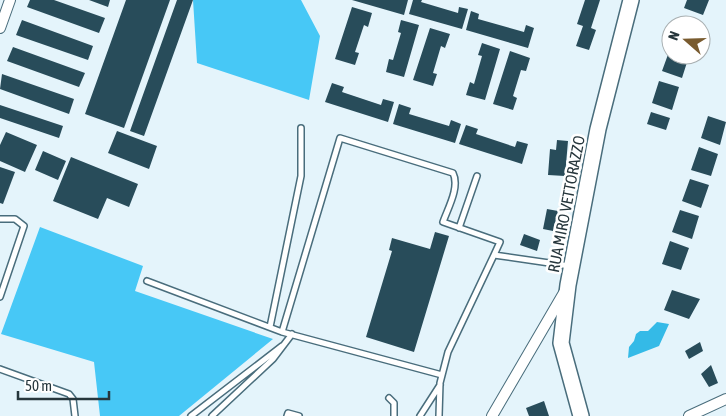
<svg xmlns="http://www.w3.org/2000/svg" width="726" height="416" font-family="'Asap Condensed',sans-serif">
<rect width="100%" height="100%" fill="#e4f4fb"/>
<path fill="#47c8f6" d="M193,0H301L320,36L309,100L197,63Z
M40,227L143,266L135,291L273,339L179,416H100L94,362L1,334Z"/>
<path fill="#34bae7" d="M657,322L669,324L659,346L628,358L629,347L634,341L636,334L640,331H648Z"/>
<path fill="#284c5a" d="M30,0H54L105,18L99,33L27,7Z
M89,0H110L108,7Z
M126,0H170L124,128L85,114Z
M177,0H193L144,136L130,131Z
M352,0H408L404,15Z
M413,0H422L421,2L458,13L459,7L468,9L462,29L409,14Z
M585,0H600L591,28L596,30L589,50L576,46L583,26L577,24Z
M687,0H709L703,15L684,8Z
M352,7L372,13L368,27L364,25L355,52L359,53L355,65L335,59Z
M471,11L479,14L478,19L524,32L526,25L534,28L528,48L466,30Z
M681,18L701,25H678Z
M22,20L93,46L88,60L16,35Z
M401,20L419,25L404,77L386,72L389,59L393,60L401,33L398,32Z
M430,28L450,34L445,48L441,46L433,73L437,74L433,86L413,80Z
M482,43L500,49L485,100L466,95L470,82L474,84L482,56L478,55Z
M13,47L85,73L79,87L7,61Z
M670,49L671,55L689,56L682,78L662,71Z
M510,51L530,58L526,71L521,70L513,96L517,98L513,110L493,104Z
M2,74L74,99L69,114L0,89Z
M659,81L679,87L672,110L652,103Z
M332,83L344,87L342,92L381,105L383,99L394,102L388,122L325,102Z
M399,104L411,108L409,114L449,126L451,120L461,124L455,143L393,124Z
M0,105L63,126L59,138L0,118Z
M651,112L670,118L666,130L647,124Z
M708,116L726,122L720,145L701,138Z
M466,125L478,129L476,134L515,147L517,141L528,144L522,164L459,144Z
M117,131L157,146L149,169L108,153Z
M6,132L37,145L25,172L0,161V145Z
M557,140L568,141L565,176L548,175L550,149L556,150Z
M699,147L718,154L711,176L691,170Z
M43,151L66,161L58,180L35,170Z
M71,157L138,184L129,207L107,198L98,219L53,201Z
M0,167L15,172L3,204L0,203Z
M690,179L709,185L701,208L682,201Z
M547,209L558,211L553,231L543,229Z
M680,210L699,216L692,239L672,232Z
M435,232L449,236L414,352L366,337L392,251L389,250L392,238L430,249Z
M524,234L540,240L537,251L520,245Z
M670,241L689,248L681,270L662,264Z
M672,290L700,299L689,319L664,310Z
M700,342L703,351L689,359L685,351Z
M711,365L718,383L709,387L701,374Z
M544,401L549,416H529L526,408Z"/>
<g fill="none" stroke-linecap="round" stroke-linejoin="round">
<defs>
<path id="lane" d="M0,219H15L24,226L0,297
M459,228L477,176
M147,281L282,332L442,375
M270,327L301,176V128
M282,332L340,138L453,173C460,187 448,208 443,222L500,242L494,255
M0,369L69,394L73,399L75,416
M389,398L394,403V416
M191,416L282,346
M212,416L273,359L292,334
M287,416L288,413L299,416
M420,416L440,385
M439,416L440,383L448,352L494,255L570,266"/>
<path id="street" d="M0,28L10,0
M492,416L565,291
M689,416L726,399"/>
<path id="secondary" d="M581,416L561,343L568,285L598,129L631,0"/>
</defs>
<use href="#lane" stroke="#496d7c" stroke-width="8"/>
<use href="#street" stroke="#496d7c" stroke-width="12"/>
<use href="#secondary" stroke="#496d7c" stroke-width="18"/>
<use href="#lane" stroke="#fff" stroke-width="5"/>
<use href="#street" stroke="#fff" stroke-width="10"/>
<use href="#secondary" stroke="#fff" stroke-width="15"/>
</g>
<g text-anchor="middle" dominant-baseline="central" stroke-width="5" stroke-linejoin="round" paint-order="stroke">
<g font-size="16" fill="#26363c" stroke="#fff">
<text transform="translate(566 204) rotate(-79)">RUA MIRO VETTORAZZO</text>
</g>
</g>
<g transform="translate(686 40) rotate(290)"><circle r="24" fill="#ffffff" stroke="#a8afb1"/>
<path d="M0-4L9 19L0 12L-9 19Z" fill="#795b2f"/>
<text y="-8" font-size="14" font-weight="bold" text-anchor="middle" fill="#26363c">N</text>
</g>
<path d="M18 391v8h91v-8" fill="none" stroke="#26363c" stroke-width="2.5"/>
<text x="25" y="391" font-size="15" fill="#26363c" stroke="#ffffff" stroke-width="4" paint-order="stroke">50 m</text>
</svg>
